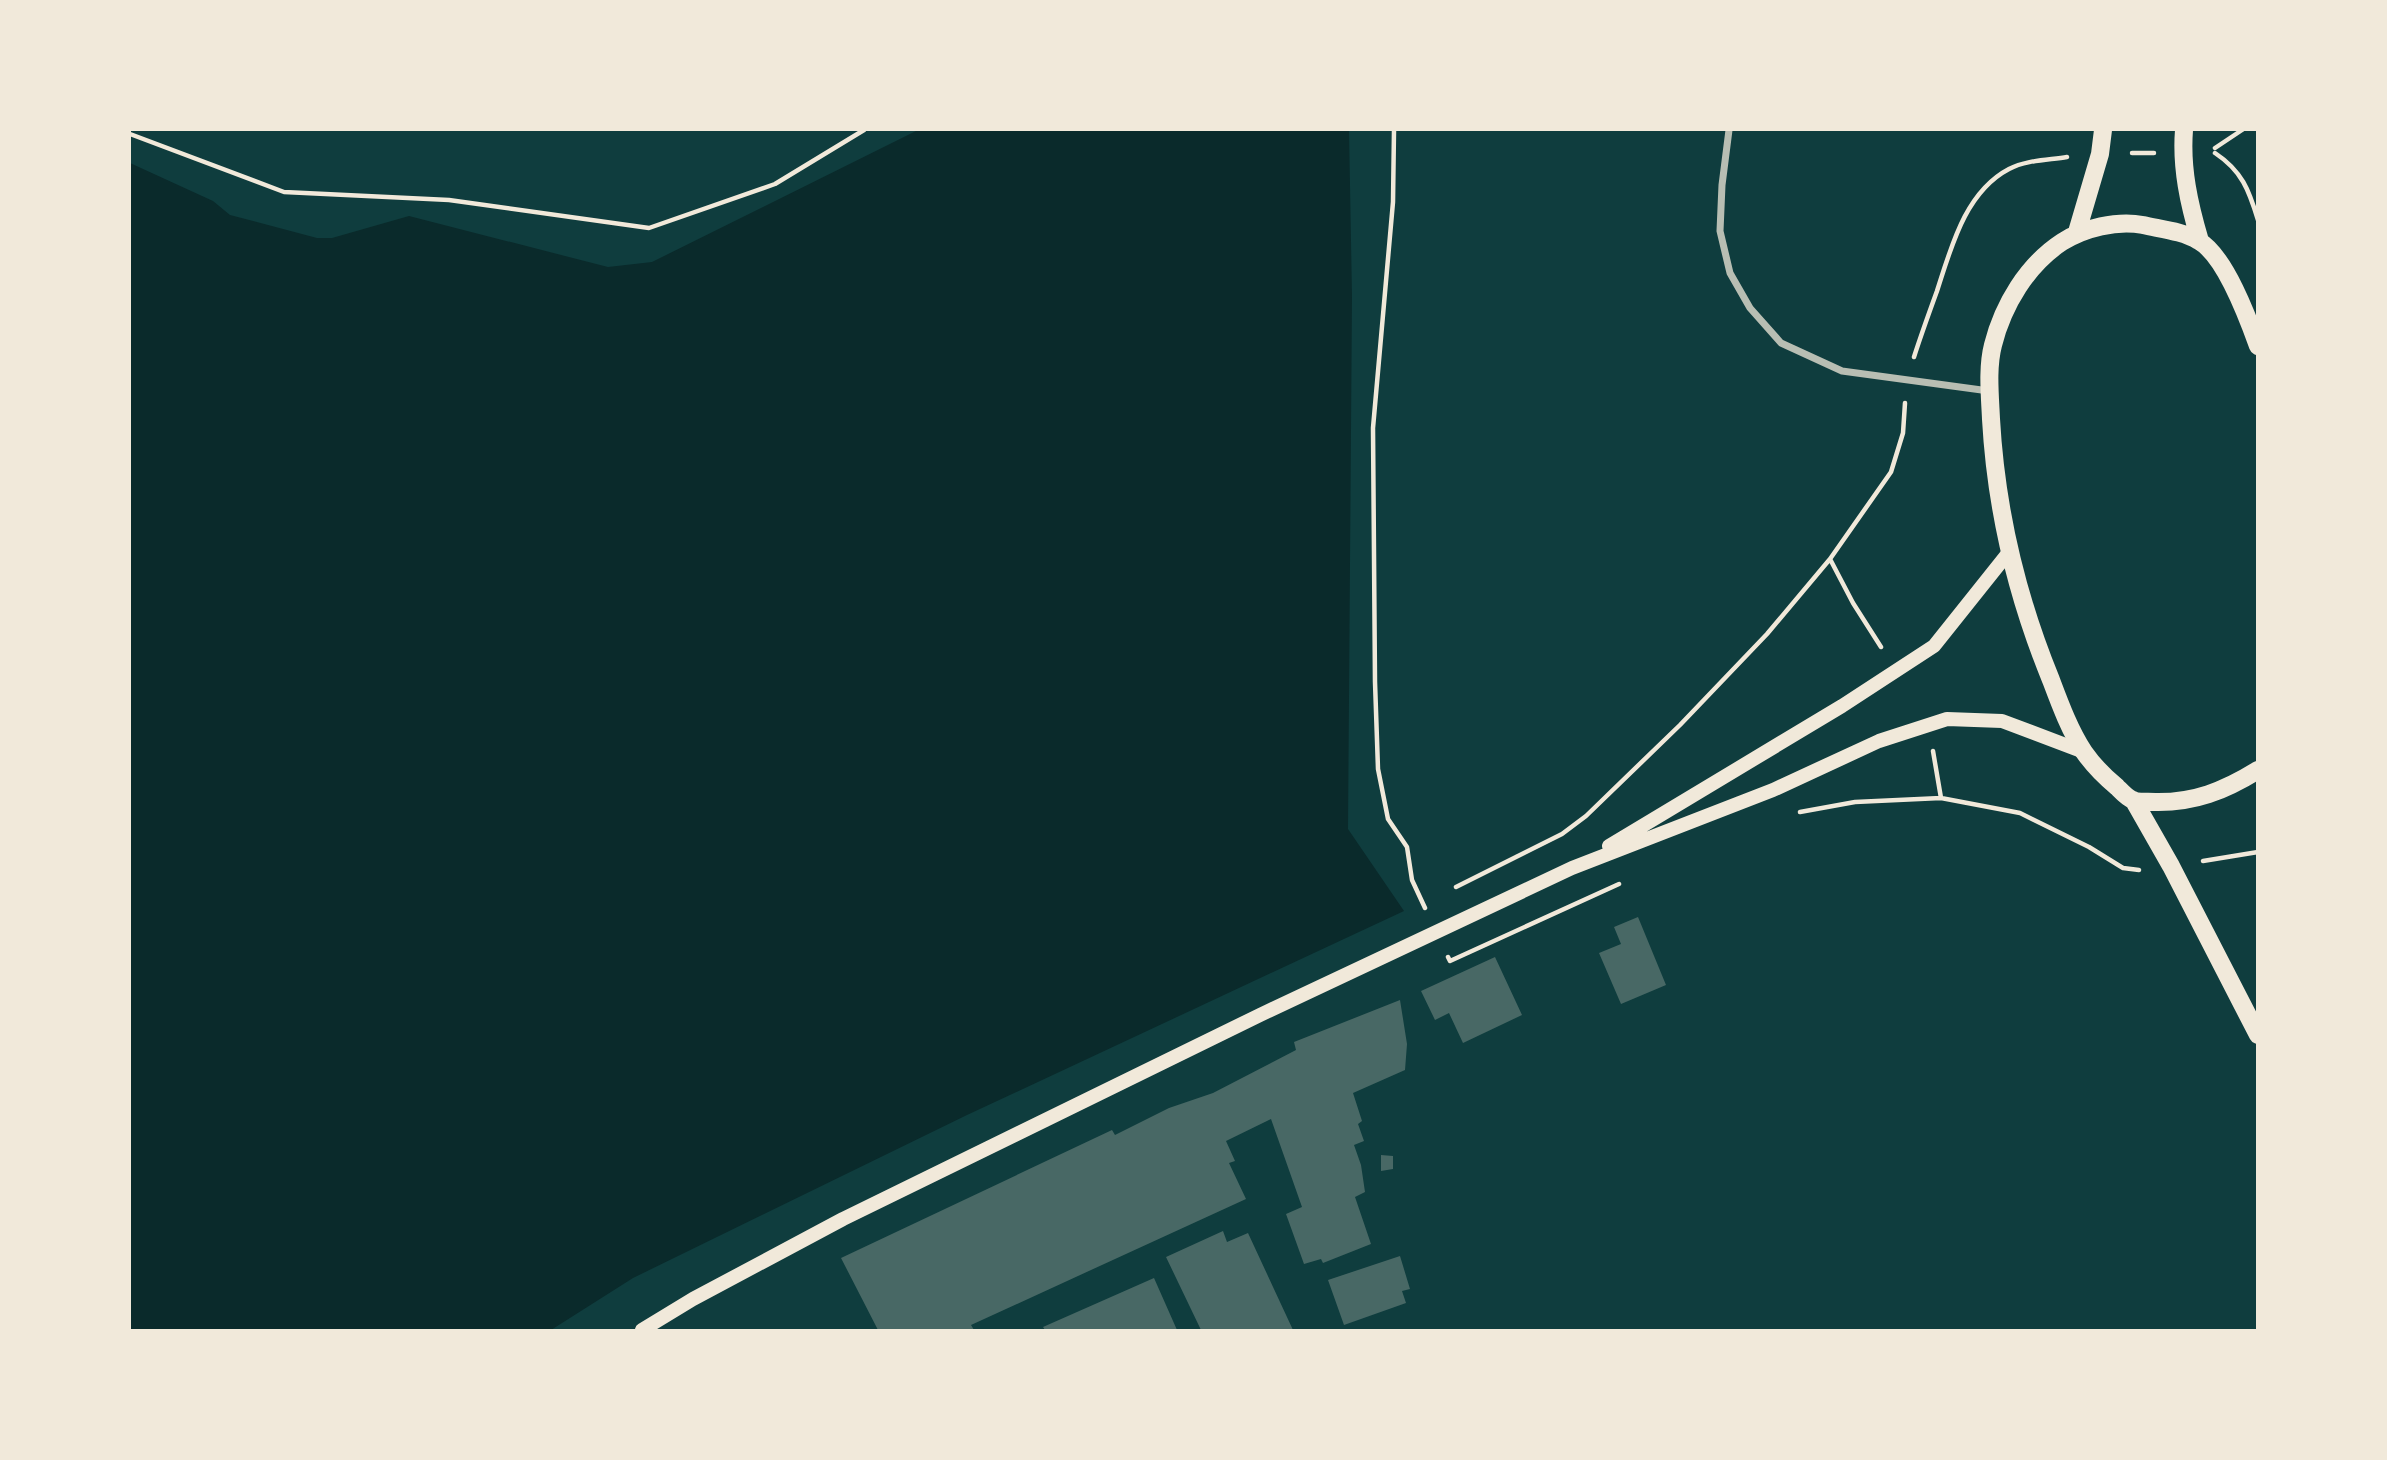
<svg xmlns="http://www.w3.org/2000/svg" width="2387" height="1460" font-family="Cabin,sans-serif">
<rect width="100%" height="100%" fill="#0f3d3e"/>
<path fill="#0a2a2b" d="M918,130H1349L1352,296L1348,829L1404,911L967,1115L633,1278L551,1330H130V163L213,201L230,215L317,238H332L409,216L608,267L652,262Z"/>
<path fill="#486865" d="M1638,917L1666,985L1621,1004L1599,953L1621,944L1614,927Z
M1495,957L1522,1015L1463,1043L1449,1013L1435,1020L1421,991Z
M1400,1000L1407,1044L1405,1070L1353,1093L1362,1121L1358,1124L1364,1141L1354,1145L1361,1165L1365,1192L1355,1197L1371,1244L1323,1263L1321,1259L1304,1264L1286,1214L1302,1207L1271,1119L1226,1141L1235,1161L1229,1163L1246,1199L971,1325L974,1330H878L841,1258L1112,1130L1115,1135L1169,1108L1213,1093L1296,1050L1294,1042Z
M1381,1155L1393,1156V1169L1381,1171Z
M1223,1231L1227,1242L1248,1233L1293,1330H1201L1166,1257Z
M1400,1256L1410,1289L1402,1291L1406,1303L1344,1325L1328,1280Z
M1154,1278L1177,1330H1045L1043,1327Z"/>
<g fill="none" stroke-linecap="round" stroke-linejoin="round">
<path stroke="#f1e9da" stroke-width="4.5" d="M1394,130L1393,202L1373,428L1375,682L1378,769L1388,819L1407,847L1412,880L1425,908
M130,134L284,192L449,200L649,228L775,184L864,130
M2215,148L2242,130
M2132,153H2154
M2215,153C2242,171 2249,190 2258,220
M1914,357C1921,335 1929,313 1937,291C1951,248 1965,192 2009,169C2026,160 2049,160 2067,157
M1881,647L1853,603L1830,559L1891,472L1903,433L1905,403
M1933,751L1941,798L2020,813L2089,847L2123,868L2139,870
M1800,812L1855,802L1941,798
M2203,861L2258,852
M1456,887L1562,834L1586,816L1680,725L1767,634L1830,559
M1448,957L1450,961L1619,884"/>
<path stroke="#b8beb3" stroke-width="7" d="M1729,130L1722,185L1720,231L1730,273L1750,308L1781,343L1842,371L1989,391"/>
<path stroke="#f1e9da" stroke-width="14" d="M1609,846L1842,706L1934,646L2009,552
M642,1330L693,1299L843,1219L1260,1015L1572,868L1773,790L1879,741L1947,719L2002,721L2084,752"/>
<path stroke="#f1e9da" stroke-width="18" d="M2184,130C2181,168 2189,204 2200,241
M2077,232L2100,154L2103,130
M2258,346C2248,318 2225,256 2199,241C2183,231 2160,229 2143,225C2117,220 2084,228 2062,242C2027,265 2003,305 1993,345C1987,368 1990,396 1991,419C1996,509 2017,597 2051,680C2060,704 2070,731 2084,752C2093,765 2105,777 2117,787C2121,791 2127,798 2133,800C2138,803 2148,801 2154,802C2194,803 2224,791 2258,770
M2134,801L2171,866L2258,1035"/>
</g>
<rect width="2387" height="1460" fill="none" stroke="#f1e9da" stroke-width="262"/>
</svg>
